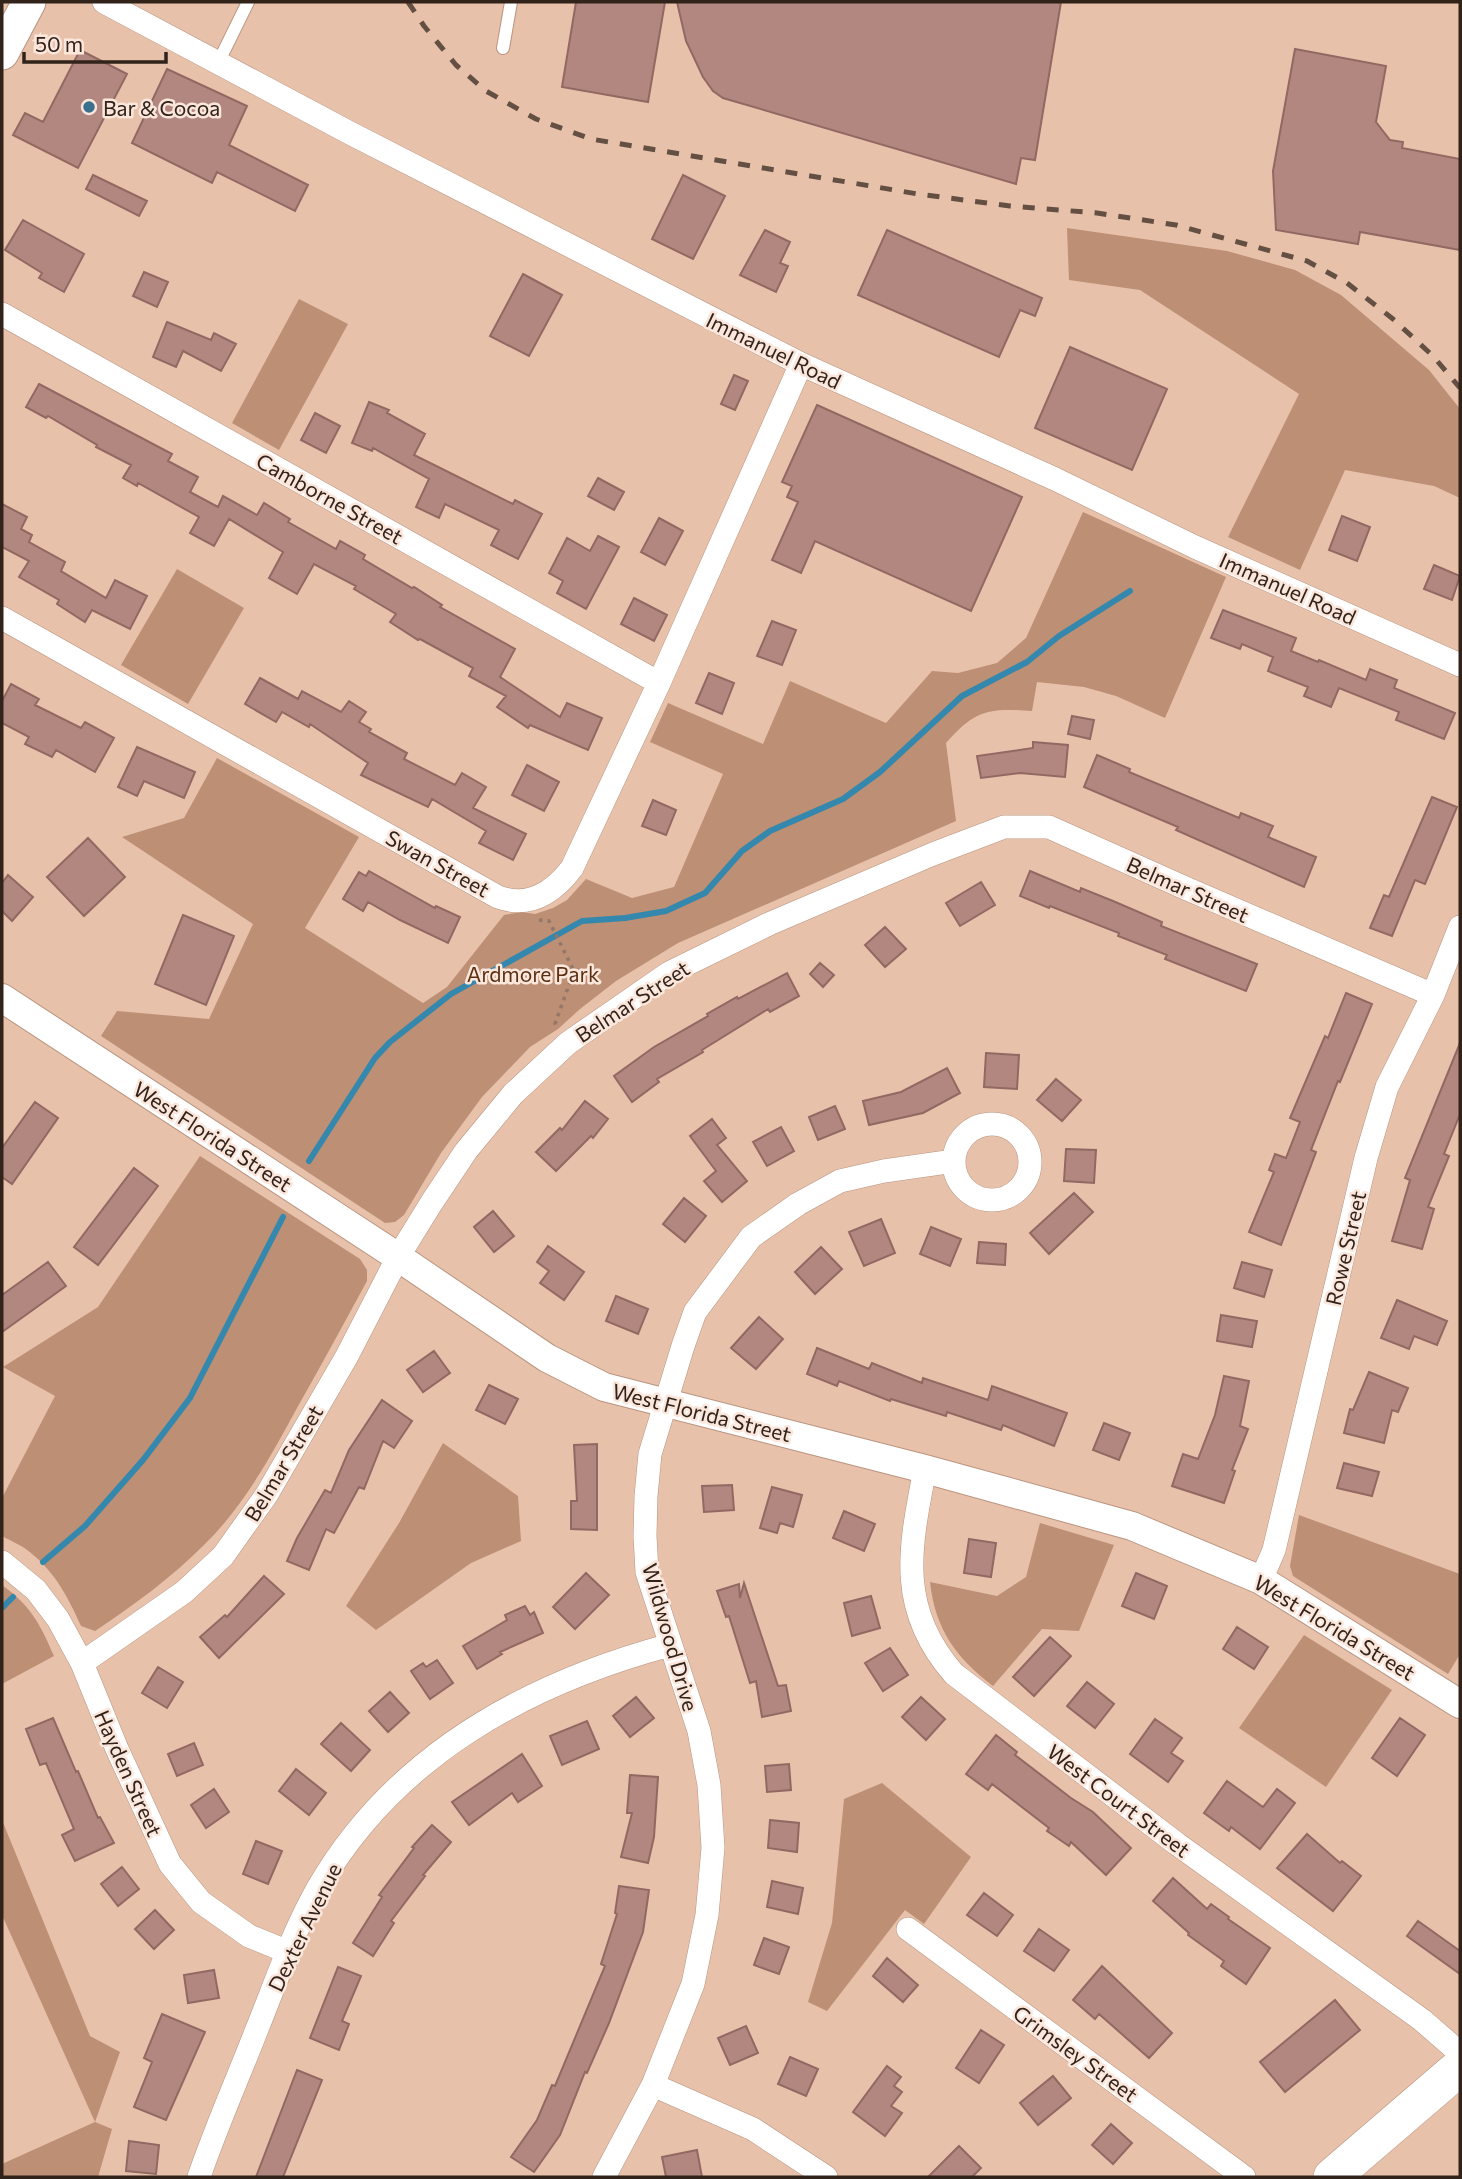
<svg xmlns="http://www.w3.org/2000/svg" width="1462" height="2179" font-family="Commissioner,sans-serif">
<rect width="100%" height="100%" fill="#e8c1ab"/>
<path fill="#bd8f74" d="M1067,228L1227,251L1295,270L1341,295L1429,370L1460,409V498L1434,486L1345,470L1300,570L1228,537L1299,394L1140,290L1069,280Z
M299,299L348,324L279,450L232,423Z
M1083,512L1226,577L1165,718L1116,696L1084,687L1037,682L1032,711C989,708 976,709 946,743L956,821L678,943L616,981L580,1009L558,1029L530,1047L482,1097L441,1153L404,1215L395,1222L385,1223L101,1036L117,1011L209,1019L253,924L122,837L184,818L217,758L359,837L305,928L423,1003L447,987L504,915L521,912L535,914L553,908L567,900L586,879L632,898L674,887L723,774L650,742L668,703L763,744L790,681L886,723L932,671L958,673L997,663L1026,638Z
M177,569L244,608L188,704L121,665Z
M200,1156L360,1259L367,1270V1281C344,1323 321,1366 297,1408C271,1456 244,1506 204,1545C171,1578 134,1605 95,1631L81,1626C69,1599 55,1572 31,1553C23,1546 11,1541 2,1536V1498L55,1396L3,1367L98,1307Z
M443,1443L518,1496L521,1541L471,1563L376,1630L346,1606L399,1523Z
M1299,1515L1460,1574V1654L1448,1674L1293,1576L1290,1566Z
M1040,1523L1114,1545L1079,1631L1042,1629L993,1686C956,1658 935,1629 930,1582L997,1596L1026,1577Z
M2,1585C31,1606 40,1624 54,1656L2,1684Z
M1304,1635L1392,1690L1326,1787L1239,1728Z
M882,1783L971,1857L924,1924L905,1910L827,2011L808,2002L832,1923L844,1799Z
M2,1820L90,2036L120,2052L95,2122L112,2129L98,2177H2V2164L95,2122L2,1915Z"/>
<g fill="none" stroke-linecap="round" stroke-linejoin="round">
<path stroke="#3488ad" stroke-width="6" d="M309,1161L375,1058L390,1042L451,994L582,921L625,918L666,911L705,893L742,851L770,831L843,799L880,772L962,696L1027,662L1059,636L1130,591
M43,1562L85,1526L143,1460L190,1398L283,1217
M2,1608L13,1597"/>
</g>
<path fill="#b2877f" stroke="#926962" stroke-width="2" d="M576,2H665L648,102L562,87Z
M677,2H1061L1035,160L1021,158L1016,184L723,98L713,91L703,77L686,41Z
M1295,49L1386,66L1376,122L1390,140L1403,142L1402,148L1460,159V250L1360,232L1358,244L1276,230L1273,171Z
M80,50L127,74L78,168L13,135L25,113L43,122Z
M167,69L247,106L229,145L308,185L295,211L217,172L212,183L132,143Z
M93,175L147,201L139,216L86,189Z
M683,175L725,196L693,259L652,239Z
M23,220L84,254L64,292L39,278L42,273L5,250Z
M765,230L790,242L780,263L788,266L776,292L740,275Z
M887,230L1042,298L1035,316L1020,310L999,357L858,295Z
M144,272L168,282L157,307L133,296Z
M523,274L562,295L529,356L490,336Z
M167,322L211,340L214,333L236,344L221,371L183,351L176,367L153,357Z
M1070,347L1167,389L1132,470L1035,428Z
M734,375L748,381L735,410L721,404Z
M39,384L172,454L168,461L198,477L190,492L218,507L223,496L257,515L264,503L290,519L288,522L336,549L340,541L365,555L363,559L412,588L414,587L442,605L440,607L515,649L500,677L560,717L567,703L602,718L588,750L530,725L528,728L497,707L506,696L469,676L473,668L420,639L418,640L390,622L396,614L354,589L356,586L314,564L297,594L269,578L283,552L229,519L214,546L190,533L199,517L138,483L137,486L123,478L131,465L96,447L97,445L48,416L46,418L26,407Z
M369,402L389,410L387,413L425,434L414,455L513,504L515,500L542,514L518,559L491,545L499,530L445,504L439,518L416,507L429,479L373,448L372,451L352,443Z
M817,405L1022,497L971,611L815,541L801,573L772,560L798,502L787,497L792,486L782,482Z
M315,413L340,426L326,453L301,440Z
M598,478L624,492L614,510L588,496Z
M2,504L27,517L21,529L32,535L29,542L65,562L61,571L106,598L115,580L147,596L130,629L92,610L85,622L57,604L59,600L19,577L29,561L2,547Z
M1342,516L1370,527L1357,561L1329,550Z
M659,518L683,531L665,565L641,552Z
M598,536L619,547L586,609L557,593L563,581L549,573L567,538L590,551Z
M1434,565L1460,576L1452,600L1424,589Z
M634,598L667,615L654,641L621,624Z
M1223,610L1296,638L1291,651L1318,662L1319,660L1366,680L1370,669L1397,680L1394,688L1455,713L1444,739L1396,720L1399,712L1339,688L1331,707L1304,696L1308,687L1268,671L1273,657L1242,644L1240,649L1211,638Z
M772,621L796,630L782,665L757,656Z
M709,673L734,683L722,714L696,703Z
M260,678L298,699L302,691L341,712L349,701L366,712L359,722L371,729L369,732L407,753L404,759L455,785L462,773L486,787L473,808L526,834L513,860L479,843L486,831L432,799L428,807L361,775L368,763L310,724L309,727L282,712L276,722L245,704Z
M11,684L39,699L35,705L81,728L85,722L114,738L95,772L56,750L52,757L25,744L29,737L2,723V701Z
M1072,716L1094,720L1090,739L1068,734Z
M1033,742L1068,745L1065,777L1020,773L981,778L977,756L1033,748Z
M137,747L195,772L184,798L144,781L137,796L118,787Z
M1097,755L1130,769L1129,772L1239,818L1241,813L1273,826L1268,837L1316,857L1304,887L1176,830L1178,827L1084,787Z
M527,765L559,782L544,811L512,795Z
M1432,797L1457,807L1425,884L1415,880L1392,936L1370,928L1384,895L1389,897Z
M653,800L676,810L666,835L642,826Z
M88,838L125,877L84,916L47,877Z
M369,871L435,908L436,906L460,917L448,943L400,920L368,902L363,911L343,899L359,872L366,876Z
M1030,871L1080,892L1081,888L1113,901L1162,922L1161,926L1257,964L1246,991L1165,959L1167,955L1118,936L1119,933L1050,906L1049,908L1020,896Z
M8,875L33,897L12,921L2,911V883Z
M981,882L995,905L960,926L946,903Z
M183,915L234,936L206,1005L155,984Z
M885,927L906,949L885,967L865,945Z
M820,963L834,975L823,987L810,974Z
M787,973L799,996L770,1012L768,1009L702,1050L703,1052L657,1079L659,1082L632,1102L614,1076L654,1047L708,1016L707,1014L737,997L738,999Z
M1346,993L1372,1004L1340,1082L1338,1081L1311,1150L1316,1152L1281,1245L1249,1232L1274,1172L1269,1170L1275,1154L1286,1158L1300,1122L1290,1118L1325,1036L1328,1038Z
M1460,1043V1114L1444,1154L1449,1156L1428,1207L1434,1209L1422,1249L1392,1241L1410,1180L1405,1178Z
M986,1053L1019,1055L1017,1089L984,1087Z
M947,1068L960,1093L923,1113L869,1125L863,1101L901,1092Z
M1056,1079L1081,1100L1062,1121L1037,1100Z
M585,1101L608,1119L593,1138L591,1136L556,1171L536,1152L560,1128L562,1130Z
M35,1102L58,1118L12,1184L2,1177V1148Z
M835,1106L845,1129L818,1140L809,1117Z
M712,1119L726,1138L717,1145L747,1181L722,1202L704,1181L716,1171L690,1136Z
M781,1127L794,1151L767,1166L753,1142Z
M1066,1149L1096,1150L1094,1183L1064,1181Z
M134,1168L158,1186L98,1265L74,1247Z
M1074,1193L1093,1212L1049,1254L1030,1233Z
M684,1198L706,1216L685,1242L663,1224Z
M493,1211L514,1236L494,1252L474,1227Z
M881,1219L895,1253L864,1266L849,1232Z
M931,1227L961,1239L950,1266L920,1254Z
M979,1242L1006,1244L1005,1265L977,1263Z
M548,1246L584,1272L564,1300L540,1283L549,1271L537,1262Z
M821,1247L842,1269L815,1294L795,1272Z
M48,1262L66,1286L2,1332V1295Z
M1242,1262L1272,1270L1264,1297L1234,1288Z
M616,1296L648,1309L638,1334L606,1321Z
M1397,1300L1447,1321L1437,1345L1414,1336L1409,1349L1381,1338Z
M1221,1315L1257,1321L1252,1347L1217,1341Z
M759,1317L783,1339L756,1369L731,1348Z
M817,1348L869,1369L872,1363L922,1383L923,1378L988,1400L992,1386L1067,1413L1054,1446L1003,1425L1001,1430L947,1412L946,1416L891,1399L890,1401L839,1381L837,1386L807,1374Z
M434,1351L450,1373L423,1392L407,1370Z
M1369,1372L1408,1388L1398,1412L1392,1410L1384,1443L1344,1433L1350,1409L1353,1410Z
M1224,1376L1249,1381L1240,1426L1248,1429L1232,1470L1235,1471L1224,1503L1172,1486L1183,1454L1198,1459L1215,1415Z
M489,1385L518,1399L505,1424L476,1410Z
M382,1400L412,1421L394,1448L383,1441L364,1489L359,1487L334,1533L326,1529L309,1570L287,1561L297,1538L325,1490L331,1493L349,1450Z
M1104,1423L1130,1433L1119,1460L1093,1450Z
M597,1444V1530L571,1529V1501H577L574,1445Z
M1344,1463L1379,1472L1372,1496L1337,1488Z
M732,1485L734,1510L704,1512L702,1486Z
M772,1487L802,1495L793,1527L780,1523L777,1533L760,1528Z
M844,1511L875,1524L864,1551L833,1538Z
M969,1539L996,1543L991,1577L964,1573Z
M586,1573L609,1595L575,1629L553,1607Z
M1136,1573L1167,1586L1154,1619L1122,1606Z
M264,1576L284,1594L219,1658L200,1637L225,1615L227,1617Z
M744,1583L778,1686L786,1685L791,1711L762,1717L756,1681L750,1683L729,1616L726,1617L717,1591L739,1584L740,1598Z
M871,1596L880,1628L852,1636L844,1603Z
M525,1606L530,1615L534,1612L543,1633L500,1652L502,1654L477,1669L463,1646L507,1620L505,1615Z
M1237,1627L1268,1647L1254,1669L1223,1649Z
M1050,1637L1071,1656L1034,1696L1013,1677Z
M890,1648L908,1675L883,1691L865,1663Z
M437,1660L453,1683L430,1699L411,1671L423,1663L426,1667Z
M158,1667L183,1682L167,1708L142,1693Z
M1087,1682L1114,1704L1095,1728L1067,1706Z
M390,1692L409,1713L388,1732L369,1711Z
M636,1697L654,1718L630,1737L613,1716Z
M921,1697L945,1719L926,1740L902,1717Z
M53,1718L76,1772L78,1771L98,1818L100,1817L114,1843L75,1861L62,1835L74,1829L46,1763L40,1765L26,1729Z
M1400,1718L1425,1735L1397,1776L1372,1758Z
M1155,1719L1182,1738L1171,1753L1183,1761L1168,1782L1130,1754Z
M587,1721L599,1749L562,1765L550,1736Z
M341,1723L370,1750L351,1771L321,1744Z
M996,1735L1017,1752L1015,1755L1071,1798L1093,1812L1131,1848L1106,1875L1071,1842L1069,1846L1047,1831L1049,1828L992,1784L988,1790L966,1774Z
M194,1743L203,1765L177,1776L168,1754Z
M522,1754L542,1786L518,1802L512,1793L469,1825L452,1802Z
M789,1764L791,1790L767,1792L765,1766Z
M296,1769L326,1793L309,1815L279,1791Z
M630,1775L658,1777L654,1837L648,1863L621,1857L632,1813H627Z
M1227,1781L1263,1807L1277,1789L1295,1803L1260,1849L1231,1827L1229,1831L1204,1813Z
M214,1789L229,1812L206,1828L191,1805Z
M770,1820L799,1823L797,1852L768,1848Z
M432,1825L451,1842L423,1875L425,1876L391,1921L394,1923L373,1956L353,1943L382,1897L379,1895L414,1848L412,1847Z
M1307,1834L1340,1863L1342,1861L1361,1876L1333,1911L1277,1868Z
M256,1841L282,1851L268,1884L243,1874Z
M122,1867L139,1889L118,1906L101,1884Z
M1173,1878L1207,1909L1211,1904L1229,1917L1228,1919L1270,1948L1246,1984L1221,1966L1224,1961L1188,1935L1189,1933L1153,1901Z
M772,1881L803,1888L798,1914L767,1907Z
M619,1886L649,1890L643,1932L609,2023L587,2073L585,2072L560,2135L534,2172L511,2157L537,2120L552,2085L555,2086L605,1966L601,1964L617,1914L615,1913Z
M984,1893L1013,1915L997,1936L967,1915Z
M155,1910L174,1930L154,1949L135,1929Z
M1418,1921L1460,1951V1974L1407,1936Z
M1039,1929L1069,1950L1054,1971L1024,1951Z
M764,1938L789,1947L779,1974L754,1965Z
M887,1958L918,1985L903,2002L873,1976Z
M1102,1966L1172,2033L1149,2058L1099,2014L1095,2019L1073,2000Z
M338,1967L361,1976L342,2021L349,2024L339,2050L310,2038Z
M214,1970L219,1998L188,2003L184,1975Z
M1335,2000L1360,2030L1285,2092L1260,2062Z
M162,2014L205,2032L166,2120L134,2107L152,2062L144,2058Z
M746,2026L758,2053L730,2065L718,2038Z
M981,2030L1004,2045L979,2083L956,2068Z
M790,2057L818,2069L806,2096L778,2084Z
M887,2066L901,2077L894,2086L902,2092L891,2106L902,2113L885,2136L853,2112Z
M297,2070L322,2080L283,2177H256Z
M1053,2076L1071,2098L1038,2125L1020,2103Z
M1111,2124L1132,2143L1113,2164L1092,2145Z
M129,2141L159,2145L156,2174L126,2171Z
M959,2146L981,2168L972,2177H928Z
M697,2150L702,2177H666L662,2157Z"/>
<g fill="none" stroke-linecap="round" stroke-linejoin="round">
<defs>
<path id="service" d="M503,48L511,2
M218,63L248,2"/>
<path id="minor" d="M104,2L350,133L801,364L1055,479L1195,547L1460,665
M2,314L659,683
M2,618L498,897C529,908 553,893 572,868L659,683L801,364
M954 1162a38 38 0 1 1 76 0a38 38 0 1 1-76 0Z
M925,1469C910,1547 896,1608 954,1674L1177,1844L1422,2020L1460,2053
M2,1562L36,1590L58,1619L82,1663L117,1749L170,1864L201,1902L249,1936L288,1952
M1261,1580L1274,1550L1366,1158L1387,1087L1433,995L1460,927
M82,1663L184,1592L223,1556L267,1494L347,1356L398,1257L432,1202L466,1151L513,1094L568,1043L669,973L771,923L933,854L1004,827H1049L1183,887L1433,995
M908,1929L1244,2177
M653,2085L753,2129L826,2177
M199,2177C216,2127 238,2078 257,2029C276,1982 293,1932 318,1888C395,1755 526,1684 670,1645
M604,2177L653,2085L693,1984L707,1915L713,1848L709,1785L699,1731L647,1572L645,1536L646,1496L650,1454L683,1346L695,1312L751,1237L798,1204L840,1181L884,1171L954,1161"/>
<path id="tertiary" d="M2,998L398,1257L547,1358L604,1387L925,1469L1132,1526L1261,1580L1460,1704"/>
<path id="secondary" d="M2,53L29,2"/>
<path id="primary" d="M1332,2177L1460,2067"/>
</defs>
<use href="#service" stroke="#b9947f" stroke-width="14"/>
<use href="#minor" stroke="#b9947f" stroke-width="24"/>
<use href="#tertiary" stroke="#b9947f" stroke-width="30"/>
<use href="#secondary" stroke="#b9947f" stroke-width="35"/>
<use href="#primary" stroke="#b9947f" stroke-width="38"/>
<path stroke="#937768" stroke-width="3.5" stroke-dasharray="3.5 5" stroke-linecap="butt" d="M539,920L549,921L574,971L555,1024L557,1026"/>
<use href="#service" stroke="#fff" stroke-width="12"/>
<use href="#minor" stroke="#fff" stroke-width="23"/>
<use href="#tertiary" stroke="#fff" stroke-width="28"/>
<use href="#secondary" stroke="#fff" stroke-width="33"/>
<use href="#primary" stroke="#fff" stroke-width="37"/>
<path stroke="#644f43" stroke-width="5" stroke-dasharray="12 12" stroke-linecap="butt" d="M408,2L424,26L456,65L486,91L536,119L591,139L918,194L1010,206L1097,213L1176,225L1307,261L1347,283L1393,319L1433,356L1460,388"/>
</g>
<circle fill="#3a728d" stroke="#fbe6db" stroke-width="2.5" cx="89" cy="107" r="7"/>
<g text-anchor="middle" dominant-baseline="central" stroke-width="5" stroke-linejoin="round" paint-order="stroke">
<g font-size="21" fill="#31221a" stroke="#fbe6db" text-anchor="start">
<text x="103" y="107">Bar &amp; Cocoa</text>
</g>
<g font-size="21" fill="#31221a" stroke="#fbe6db">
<text transform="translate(774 350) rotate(26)">Immanuel Road</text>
<text transform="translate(330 498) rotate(29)">Camborne Street</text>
<text transform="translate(1288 588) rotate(24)">Immanuel Road</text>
<text transform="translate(438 863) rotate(29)">Swan Street</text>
<text transform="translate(1188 889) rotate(24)">Belmar Street</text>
<text transform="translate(632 1001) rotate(-33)">Belmar Street</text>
<text transform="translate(213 1136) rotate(33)">West Florida Street</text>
<text transform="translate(1345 1248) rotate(-77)">Rowe Street</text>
<text transform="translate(702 1412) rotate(14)">West Florida Street</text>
<text transform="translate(283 1463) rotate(-59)">Belmar Street</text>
<text transform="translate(1335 1627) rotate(31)">West Florida Street</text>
<text transform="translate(671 1637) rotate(74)">Wildwood Drive</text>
<text transform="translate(129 1773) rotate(66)">Hayden Street</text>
<text transform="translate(1119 1800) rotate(37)">West Court Street</text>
<text transform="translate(304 1927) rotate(-64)">Dexter Avenue</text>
<text transform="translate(1076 2053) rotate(36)">Grimsley Street</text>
</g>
<g font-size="21" fill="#5b2f12" stroke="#fbe6db">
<text x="533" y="973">Ardmore Park</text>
</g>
</g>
<rect width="1462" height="2179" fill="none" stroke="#31221a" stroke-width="7"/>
<path d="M24 52v10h142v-10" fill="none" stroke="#31221a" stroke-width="3.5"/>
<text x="35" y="52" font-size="21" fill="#31221a" stroke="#fbe6db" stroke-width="5" paint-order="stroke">50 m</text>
</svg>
